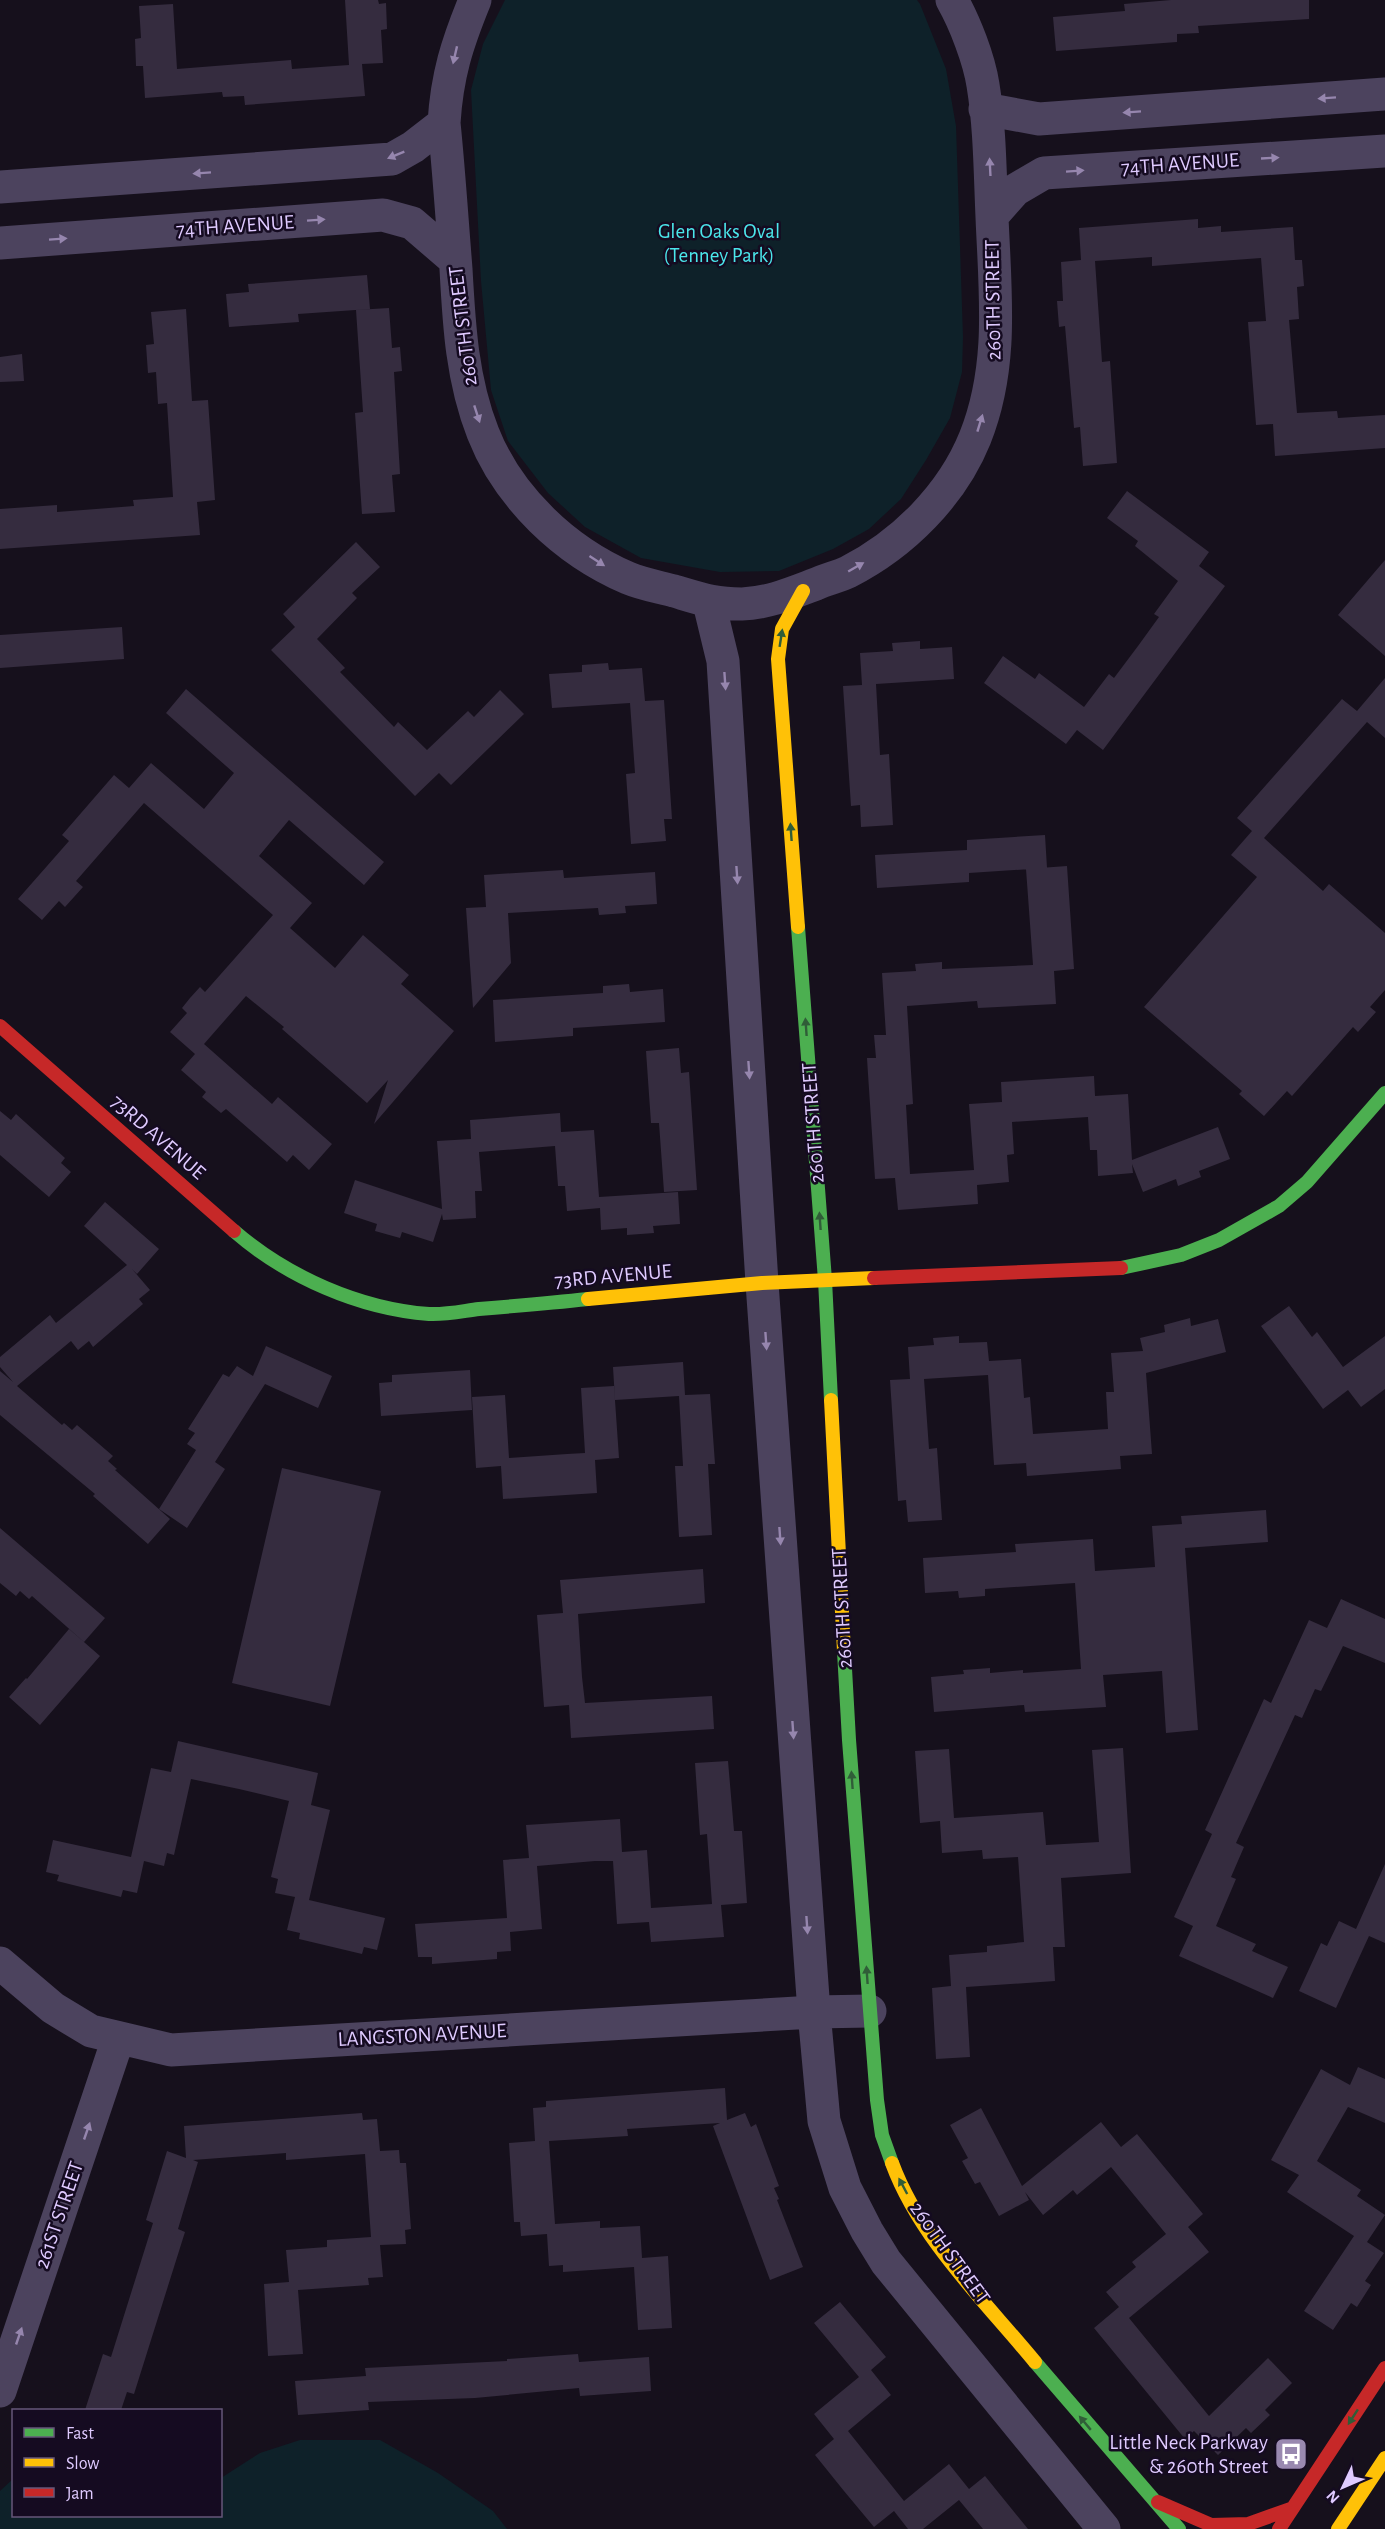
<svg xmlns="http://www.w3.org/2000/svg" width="1385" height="2529" font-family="'Alegreya Sans',sans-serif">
<rect width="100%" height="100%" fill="#16101c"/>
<path fill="#0e2129" d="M505,0H917L920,4L946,69L956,126L963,337L962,372L950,418L926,460L901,499L869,529L833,549L779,571L720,572L641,558L585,527L548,493L508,441L491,390L481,281L471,90L483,44Z
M300,2440H380L438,2473L493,2511L507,2529H0V2491L13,2479L14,2516H220L221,2478L260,2453Z"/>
<path fill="#352c3f" d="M345,0H378L379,4L386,3L387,29L381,30L383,63L362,64L365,96L245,105L244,96L223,97L222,92L145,98L143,66H136L135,39L141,38L139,6L173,4L177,69L291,60L292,69L349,65Z
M1171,0H1309V19L1198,26L1199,33L1177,34V42L1056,51L1053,17L1125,11L1124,4Z
M1198,219V228L1221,226V232L1293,227L1295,260H1302L1304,286L1297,287L1299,319L1289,320L1297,413L1337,411L1338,418L1385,415V448L1275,456L1273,424L1256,425L1248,322L1266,321L1261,258L1152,266V257L1095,261L1102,362L1110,361L1117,463L1083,466L1080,427L1074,428L1065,326L1059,327L1057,301H1063L1061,262L1081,260L1079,228Z
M367,275L370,309L298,314L299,322L229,327L226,294L249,292L248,284Z
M389,308L392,348L400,347L402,371L394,372L400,474L392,475L395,512L362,514L355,413L363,412L356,310Z
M186,309L192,401L208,400L215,500L197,502L200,535L0,549V509L57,505V512L96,509L134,506L133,500L173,497L167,403L158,404L156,372L148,373L146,345L154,344L151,312Z
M22,354L24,381L0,382V357Z
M1127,491L1209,552L1199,566L1225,586L1103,750L1077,730L1066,744L984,683L1003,656L1035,679L1039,673L1084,707L1109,674L1114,678L1138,646L1159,617L1154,614L1178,581L1135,546L1138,541L1107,518Z
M356,542L380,567L352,593L357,598L317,639L345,668L340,672L394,727L398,722L427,750L468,711L474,717L500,690L524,714L451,785L439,773L415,796L271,650L295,627L283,614Z
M1385,560V656L1338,615Z
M122,627L124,659L0,668V635Z
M920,641V649L952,647L954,679L876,684L880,755L889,754L893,825L861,827L860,805L851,806L843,686L862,685L860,653L893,651L892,643Z
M608,663L609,670L642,668L645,701L664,700L672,819H664L666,841L631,844L626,774L635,773L630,703L552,708L549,674L582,672V665Z
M1385,678V738L1367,722L1264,838L1323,891L1329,884L1385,933V990L1370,1007L1376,1012L1358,1032L1353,1027L1292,1096L1287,1091L1264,1116L1239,1094L1242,1091L1144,1007L1257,877L1231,855L1252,831L1237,818L1342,699L1357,711Z
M186,689L384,862L364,885L289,820L259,856L312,903L290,928L335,968L363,935L409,975L401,984L454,1031L374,1124L388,1080L367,1103L282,1029L284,1027L246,996L204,1044L272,1104L278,1097L332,1144L309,1170L293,1155L287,1162L226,1109L221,1113L202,1097L206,1092L181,1070L195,1054L170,1032L187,1013L182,1008L190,998L200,987L205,992L273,915L144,803L76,881L83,887L65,907L59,901L42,920L18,899L69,841L62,835L114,775L129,788L151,763L204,809L234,773L166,713Z
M1045,835L1047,868L969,873V882L877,888L875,855L967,850V840Z
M1067,866L1074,969L1054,971L1056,1004L978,1008L977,1001L907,1006L913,1104L906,1105L910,1174L974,1170L969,1104L1002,1102L1001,1082L1094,1076L1095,1096L1128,1094L1132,1160L1218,1127L1230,1159L1199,1171L1201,1177L1178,1186L1176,1179L1143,1192L1132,1164L1133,1173L1098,1176L1097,1150H1090L1088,1117L1012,1122L1014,1154L1007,1155L1009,1182L977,1185L978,1204L898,1210L895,1178L875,1179L868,1074L867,1058H876L874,1035H886L882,973L916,971L915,964L942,962V969L1033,965L1026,869Z
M563,870L564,878L655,872L657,904L625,906L626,913L599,915L598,908L508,913L511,963L473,1008L466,908L486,907L484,875Z
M629,984L630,992L663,989L665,1022L573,1028V1036L495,1042L493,1000L603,993V986Z
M679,1048L681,1073L689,1072L697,1190L664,1192L659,1123H651L646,1051Z
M0,1111L11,1120L16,1114L65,1158L61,1163L71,1172L49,1197L0,1155Z
M560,1113L561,1132L594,1130L599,1197L678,1192L680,1224L653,1226L654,1233L627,1235V1228L601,1230L600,1208L567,1211L565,1186H558L555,1146L479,1152L482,1191H475L476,1218L443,1220L442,1214L433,1242L402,1232L400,1238L375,1231L377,1224L344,1213L355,1180L442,1209L437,1141L471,1139L470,1120Z
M105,1202L159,1249L137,1274L132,1269L150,1290L139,1299L143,1304L93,1347L89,1341L78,1350L71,1341L17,1386L62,1425L64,1423L72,1430L77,1425L113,1456L108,1461L117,1469L115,1470L170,1519L148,1544L93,1496L95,1494L0,1415V1371L13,1382L0,1367V1357L50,1315L56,1323L127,1265L84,1226Z
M1289,1306L1312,1337L1317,1332L1343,1367L1385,1336V1389L1361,1407L1348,1390L1323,1409L1261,1326Z
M1190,1318L1191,1326L1218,1319L1226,1352L1146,1373L1152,1454L1120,1456L1121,1469L1027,1476L1026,1463L994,1465L988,1375L924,1379L929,1449L937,1448L942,1520L908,1522L906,1500L898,1501L890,1380L910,1379L908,1347L934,1345L933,1338L959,1336V1343L987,1342L989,1361L1021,1359L1024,1398L1030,1397L1033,1434L1108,1429L1106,1392H1114L1111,1353L1143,1351L1140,1338L1165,1332L1164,1325Z
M266,1346L332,1376L318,1408L265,1384L215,1462L225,1469L187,1528L159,1509L196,1450L187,1444L195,1433L188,1429L223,1374L229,1377L237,1366L253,1376Z
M683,1362L685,1395L710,1394L715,1464H708L712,1535L679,1537L675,1466H683L679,1396L615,1400L613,1367Z
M470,1370L472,1410L381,1416L379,1383L392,1382V1375Z
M614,1386L619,1458L595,1460L597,1493L503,1499L501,1466L476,1468L472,1397L505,1395L509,1458L567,1454L585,1453L581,1388Z
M282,1468L381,1491L330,1706L232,1683Z
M1266,1510L1268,1542L1185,1548L1198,1730L1166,1733L1162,1671L1103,1675L1106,1707L1025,1712L1024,1705L934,1712L931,1677L964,1674L963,1670L977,1669L990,1668V1673L1023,1670V1673L1081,1669L1075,1583L985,1589V1596L959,1598L958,1591L925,1593L923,1558L1016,1552L1015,1544L1093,1539L1095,1571L1155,1567L1152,1526L1182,1524L1181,1516Z
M0,1528L105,1618L84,1642L32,1596L29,1599L20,1591L16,1596L0,1583Z
M703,1569L705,1603L578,1614L582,1677L585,1703L712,1696L714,1729L571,1738L569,1705L544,1707L537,1615L563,1613L560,1580Z
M1341,1599L1385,1619V1663L1343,1646L1321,1691L1315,1689L1302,1718L1295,1715L1236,1843L1244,1847L1231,1877L1236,1879L1216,1926L1256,1944L1252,1951L1288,1967L1273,1998L1179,1956L1193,1926L1174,1917L1212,1834L1205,1830L1264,1699L1271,1703L1309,1620L1327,1628Z
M69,1629L100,1656L40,1725L9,1697L26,1678L27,1679Z
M178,1741L318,1773L311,1805L330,1810L309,1900L385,1918L377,1950L364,1947L362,1954L299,1939L300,1933L287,1930L295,1897L275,1893L278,1879L271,1877L289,1801L239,1789L191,1779L174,1855L167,1853L164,1866L144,1861L137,1893L123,1890L121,1897L57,1881L59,1875L46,1872L53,1840L131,1857L151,1768L171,1772Z
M1123,1748L1131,1873L1061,1878L1065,1947H1053L1055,1981L966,1987L970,2057L936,2059L932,1988L951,1986L949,1955L987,1952V1946L1024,1942L1018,1857L983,1859L982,1850L942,1853L940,1821L920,1823L915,1751L949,1749L954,1818L1043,1812L1046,1845L1099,1842L1092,1750Z
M728,1761L734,1831H742L747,1903L721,1905L724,1937L651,1942L649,1922L617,1924L613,1861H595L537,1866L542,1929L510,1932L511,1951L497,1952V1959L432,1964V1957H418L415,1924L507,1918L503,1860L529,1858L526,1825L620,1819L622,1852L647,1850L651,1908L712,1904L707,1834L700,1835L695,1763Z
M1385,1864V1943L1369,1936L1336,2008L1299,1991L1321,1943L1327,1946L1339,1921L1356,1929Z
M1358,2067L1385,2079V2123L1348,2107L1317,2161L1361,2190L1357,2196L1385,2215L1367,2242L1384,2253L1365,2281L1371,2285L1357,2307L1351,2303L1333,2330L1304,2311L1354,2236L1287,2192L1299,2175L1271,2160L1321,2069L1350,2085Z
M725,2088L727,2120L745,2113L751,2127L756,2124L779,2186L774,2188L779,2199L777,2200L803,2267L770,2280L713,2126L720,2123L627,2129L628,2136L549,2141L555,2224L600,2221V2228L640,2226L642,2258L668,2256L672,2328L638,2330L634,2267L563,2272V2265L549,2266L547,2234L521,2236L520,2222H514L509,2143L535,2141L533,2108L546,2107V2101Z
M981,2108L1022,2186L1101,2122L1121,2147L1137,2134L1203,2214L1188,2227L1209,2252L1129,2318L1209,2416L1268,2358L1292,2383L1265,2410L1270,2415L1251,2433L1246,2428L1218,2455L1194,2431L1185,2439L1094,2328L1119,2307L1106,2292L1136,2267L1132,2262L1166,2234L1111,2167L1077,2195L1073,2190L1043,2215L1025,2192L1029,2200L999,2216L980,2182L975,2184L962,2161L968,2158L950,2125Z
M362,2113L363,2120L377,2119L380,2151L399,2150L400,2163H406L411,2229L405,2230L406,2244L380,2245L383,2277L368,2278L369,2285L298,2290L303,2354L268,2356L264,2284L289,2282L286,2250L327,2247V2240L371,2237L365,2154L286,2160V2153L193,2160L198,2162L178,2229L185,2232L134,2394L127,2392L121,2410H85L103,2354L111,2357L153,2223L146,2220L167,2151L186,2158L184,2126Z
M840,2302L886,2357L871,2370L891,2395L848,2431L904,2501L949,2464L969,2489L985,2476L1028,2529H983L959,2500L923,2529H908L894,2511L874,2527L844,2491L815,2455L834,2439L814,2414L859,2377L814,2323Z
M578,2354L579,2362L649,2357L651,2391L580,2396L579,2388L475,2398L368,2402L369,2410L298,2415L295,2381L366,2376L365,2368L507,2361V2359Z"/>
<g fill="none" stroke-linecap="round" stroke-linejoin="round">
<path stroke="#4c435e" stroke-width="33" d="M475,0C457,44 447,75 444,123C449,172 452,220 456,269C459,325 462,380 483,433C508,497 565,551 628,578C642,584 659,587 674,591C701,599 714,604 742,604C769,603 792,593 816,584C826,579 838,577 848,572C903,544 952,495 975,438C1004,366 995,292 992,217C990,173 990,128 983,85C979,59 965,23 952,0
M985,109L1039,119L1385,94
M0,187L392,159L413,147L444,123
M992,216L1015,190L1044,173L1385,151
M0,243L383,215L412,223L455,260
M709,603L723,661L762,1283L814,2012L824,2121L845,2188L867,2231L886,2262L1104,2529
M0,1963L53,2008L91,2031L171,2050L814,2012L870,2011
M0,2391L118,2039"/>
<path stroke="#4caf50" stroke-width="14" d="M798,927L825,1280L831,1400
M234,1231C287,1277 360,1309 429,1314C445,1315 463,1311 479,1309C516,1306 552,1303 588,1299
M1121,1268L1181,1255L1219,1240L1279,1206L1307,1182L1385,1093
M844,1651L849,1740L877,2100L882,2135L892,2163
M1035,2362L1179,2529"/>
<path stroke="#ffc107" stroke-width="14" d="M798,927L778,659L782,629L803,591
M588,1299L762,1283L874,1278
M831,1400L844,1651
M892,2163C920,2239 984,2300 1035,2362
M1338,2529L1385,2458"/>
<path stroke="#c62828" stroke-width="14" d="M0,1026L234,1231
M874,1278L1121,1268
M1158,2502L1211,2525L1248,2524L1293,2508
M1279,2529L1385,2368"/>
</g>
<defs><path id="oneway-solid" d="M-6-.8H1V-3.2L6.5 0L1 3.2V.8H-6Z" transform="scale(1.5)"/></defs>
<g fill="#9686ae">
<use href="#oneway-solid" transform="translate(455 55) rotate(103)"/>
<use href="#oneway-solid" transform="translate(1327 98) rotate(176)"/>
<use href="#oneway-solid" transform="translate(1132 112) rotate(176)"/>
<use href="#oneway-solid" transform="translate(396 155) rotate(158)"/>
<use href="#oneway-solid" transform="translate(1270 158) rotate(-3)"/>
<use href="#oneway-solid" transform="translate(990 167) rotate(-93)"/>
<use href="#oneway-solid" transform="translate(1075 171) rotate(-4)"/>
<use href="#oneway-solid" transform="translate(202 173) rotate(176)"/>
<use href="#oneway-solid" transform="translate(316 220) rotate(-4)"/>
<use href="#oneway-solid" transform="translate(58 239) rotate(-4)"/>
<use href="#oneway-solid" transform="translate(477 414) rotate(72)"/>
<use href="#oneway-solid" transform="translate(980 423) rotate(-73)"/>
<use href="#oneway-solid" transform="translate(597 561) rotate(33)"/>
<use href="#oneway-solid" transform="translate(856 567) rotate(-30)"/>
<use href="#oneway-solid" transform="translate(725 681) rotate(86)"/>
<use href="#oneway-solid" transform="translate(737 875) rotate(86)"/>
<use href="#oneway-solid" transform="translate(749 1070) rotate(86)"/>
<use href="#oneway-solid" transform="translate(766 1341) rotate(86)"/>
<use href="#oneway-solid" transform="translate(780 1536) rotate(86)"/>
<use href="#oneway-solid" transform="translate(793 1730) rotate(86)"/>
<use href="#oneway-solid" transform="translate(807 1925) rotate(86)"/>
<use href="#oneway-solid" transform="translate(87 2131) rotate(-71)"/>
<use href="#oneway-solid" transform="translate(19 2336) rotate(-71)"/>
</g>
<g fill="#305d38">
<use href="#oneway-solid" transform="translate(781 638) rotate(-81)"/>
<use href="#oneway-solid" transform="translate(791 832) rotate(-94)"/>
<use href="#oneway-solid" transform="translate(806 1027) rotate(-94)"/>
<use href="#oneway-solid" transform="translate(820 1221) rotate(-94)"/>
<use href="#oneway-solid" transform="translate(852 1780) rotate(-94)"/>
<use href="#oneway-solid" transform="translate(867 1975) rotate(-94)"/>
<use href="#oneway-solid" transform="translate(903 2186) rotate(-118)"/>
<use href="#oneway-solid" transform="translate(1353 2417) rotate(123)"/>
<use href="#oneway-solid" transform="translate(1085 2423) rotate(-130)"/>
</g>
<defs>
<symbol id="bus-square" viewBox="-11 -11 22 22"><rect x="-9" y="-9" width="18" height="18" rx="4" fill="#9989b0" stroke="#150b21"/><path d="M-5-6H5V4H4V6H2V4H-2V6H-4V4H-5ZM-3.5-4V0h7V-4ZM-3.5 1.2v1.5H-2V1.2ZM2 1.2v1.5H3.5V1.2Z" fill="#fff"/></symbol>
</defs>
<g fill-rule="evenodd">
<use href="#bus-square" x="1272" y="2435" width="38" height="38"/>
</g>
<g text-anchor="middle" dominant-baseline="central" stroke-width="5" stroke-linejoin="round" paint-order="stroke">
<g font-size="21" fill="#dfcaff" stroke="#150b21">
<text transform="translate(1180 164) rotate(-4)">74TH AVENUE</text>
<text transform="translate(235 226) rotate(-4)">74TH AVENUE</text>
<text transform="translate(993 300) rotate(-91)">260TH STREET</text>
<text transform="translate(463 326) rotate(-97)">260TH STREET</text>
<text transform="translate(813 1123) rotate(-94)">260TH STREET</text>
<text transform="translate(158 1137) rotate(41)">73RD AVENUE</text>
<text transform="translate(613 1276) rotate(-5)">73RD AVENUE</text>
<text transform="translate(842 1608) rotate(-93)">260TH STREET</text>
<text transform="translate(422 2035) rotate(-3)">LANGSTON AVENUE</text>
<text transform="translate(59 2215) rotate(-71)">261ST STREET</text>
<text transform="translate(950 2253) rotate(54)">260TH STREET</text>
</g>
<g font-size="21" fill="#4be6eb" stroke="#150b21">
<text x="719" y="231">Glen Oaks Oval<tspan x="719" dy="24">(Tenney Park)</tspan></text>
</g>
<g font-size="21" fill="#dfcaff" stroke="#150b21" text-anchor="end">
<text x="1268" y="2442">Little Neck Parkway<tspan x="1268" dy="24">&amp; 260th Street</tspan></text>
</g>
</g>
<rect x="12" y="2409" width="210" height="108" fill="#150b21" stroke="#66577a" stroke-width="1.5"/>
<rect x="24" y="2428" width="30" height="9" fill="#4caf50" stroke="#66577a" stroke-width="1.5"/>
<text x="66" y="2439" font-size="18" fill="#dfcaff">Fast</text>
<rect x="24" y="2458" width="30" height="9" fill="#ffc107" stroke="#66577a" stroke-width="1.5"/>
<text x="66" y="2469" font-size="18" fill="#dfcaff">Slow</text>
<rect x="24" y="2488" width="30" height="9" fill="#c62828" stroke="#66577a" stroke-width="1.5"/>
<text x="66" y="2499" font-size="18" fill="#dfcaff">Jam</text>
<g transform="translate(1343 2487) rotate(226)" stroke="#150b21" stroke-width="4.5" paint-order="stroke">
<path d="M0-4.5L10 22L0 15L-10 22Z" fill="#dfcaff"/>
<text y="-9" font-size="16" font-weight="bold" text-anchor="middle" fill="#dfcaff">N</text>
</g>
</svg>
